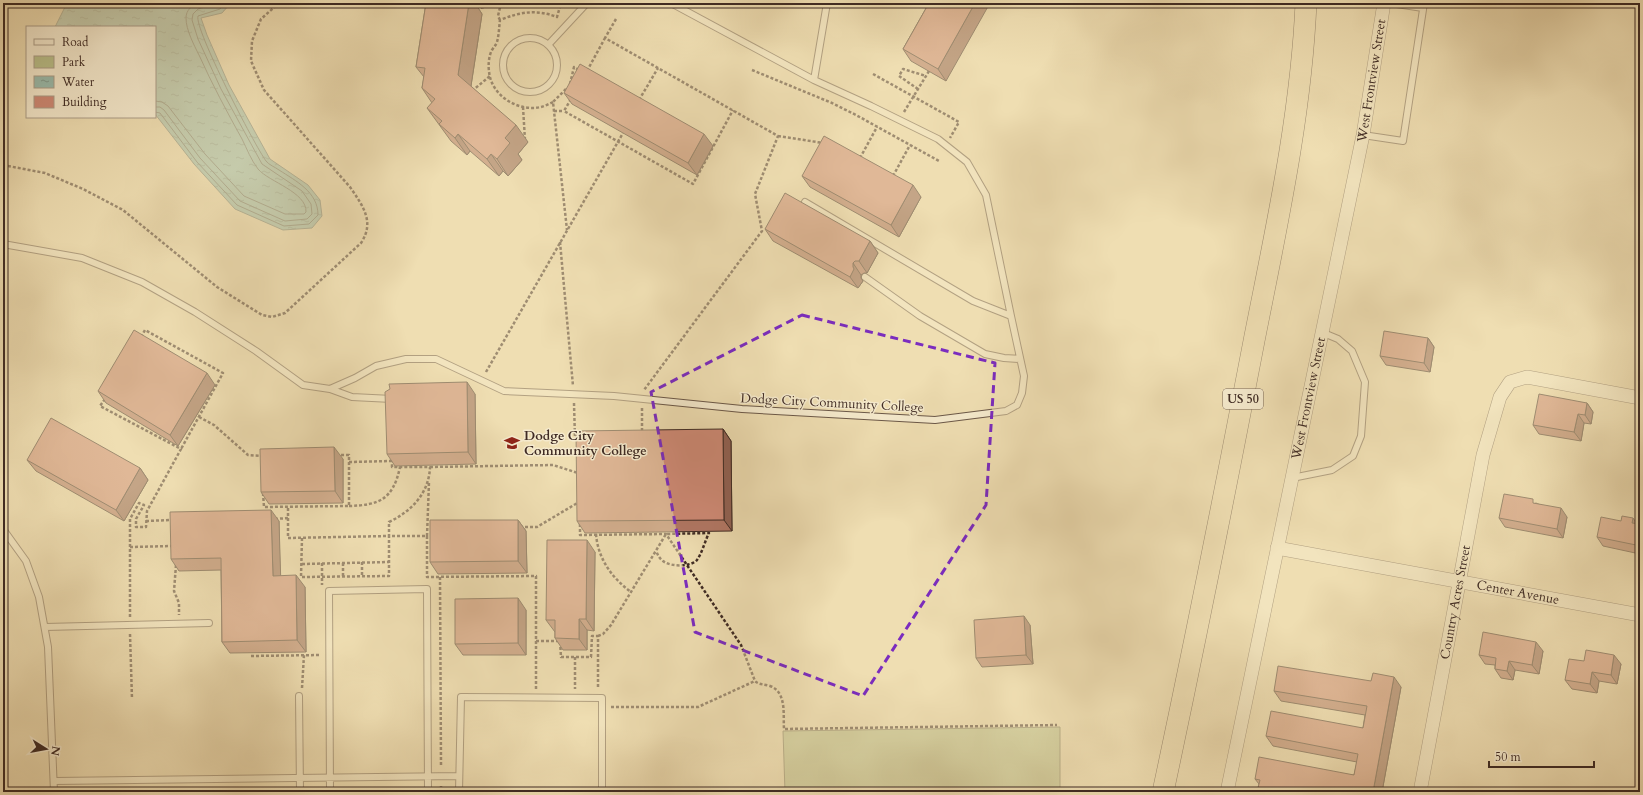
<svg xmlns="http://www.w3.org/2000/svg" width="1643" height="795" font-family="Cardo,serif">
<defs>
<pattern id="water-ripples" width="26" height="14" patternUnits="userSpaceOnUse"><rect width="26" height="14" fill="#9abcad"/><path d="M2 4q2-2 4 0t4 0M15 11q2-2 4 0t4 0" fill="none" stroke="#7f998d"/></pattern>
</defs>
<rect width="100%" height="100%" fill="#efdeb2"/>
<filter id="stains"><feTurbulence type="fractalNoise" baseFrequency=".005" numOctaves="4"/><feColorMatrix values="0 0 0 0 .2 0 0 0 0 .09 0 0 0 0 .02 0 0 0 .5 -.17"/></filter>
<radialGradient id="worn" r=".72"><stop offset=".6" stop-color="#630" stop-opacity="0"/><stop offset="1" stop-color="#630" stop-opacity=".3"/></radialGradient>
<path fill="#bac18c" stroke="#7c7658" d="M1060,727V792H785L783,731Z"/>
<path fill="url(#water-ripples)" stroke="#768276" d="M67,3H231L222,13L201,18L207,35L229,85L270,159L308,185L320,200L322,216L312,228L283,230L235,209L194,164L155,114V27H55Z"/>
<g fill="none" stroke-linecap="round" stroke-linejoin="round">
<path stroke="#6c7468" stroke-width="1" d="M155,101L162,102L168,106L205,154L244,196L285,214H304L306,212C307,192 269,182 258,169C251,160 247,149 242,139C227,112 212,84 199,55C194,45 186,30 186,18C186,10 192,5 199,3
M155,107H160L164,110L200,158L240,201L285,221L307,219L312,214L311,204L302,191L262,164L221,89L198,39L192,20L193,14L198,9L219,3
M155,112L160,113L197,162L237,205L284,226L309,224L318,215C318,192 296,181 279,170C275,167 269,165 266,161C255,146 194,29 198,16L220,9L225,3"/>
<defs>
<path id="service" d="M671,3L814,80L871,106L938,139L967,162L986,195L1011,316
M1390,3L1423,8
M503 65a27 27 0 1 1 54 0a27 27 0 1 1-54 0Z
M548,45L587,3
M814,80L827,3
M1363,135L1403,141L1424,3
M3,244L82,258L142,282L195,312L256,351L303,385L330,389L355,378L376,366L406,359H436L504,391L614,396L742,409L935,420L1006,411L1017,405L1022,393L1024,376L1011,316L973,301L805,202
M865,277L920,316L985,354L1004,358L1020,359
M330,389L352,397L392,399
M1292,478L1332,470L1353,456L1361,436L1365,382L1352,351L1338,339L1321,332
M3,529L26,561L39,597L48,647L54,792
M45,627L209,623
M299,696L300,792
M54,781L459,776
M330,792L329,591L427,589L428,792
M459,792L461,697L602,698V792"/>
<g id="minor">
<path id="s1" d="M1277,548L1640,615"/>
<path id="s2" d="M1227,792L1363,135L1384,3"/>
<path id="s3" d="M1420,792L1483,455L1500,397L1510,382L1527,377L1640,398"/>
</g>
<path id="trunk" d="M1163,792C1195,642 1225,492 1254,341C1276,229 1301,117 1306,3"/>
</defs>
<use href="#service" stroke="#6b5848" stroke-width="8"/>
<use href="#minor" stroke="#6b5848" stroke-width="14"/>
<use href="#trunk" stroke="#3f2b24" stroke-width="22"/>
<path stroke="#3f2b24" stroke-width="2.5" stroke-dasharray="3 2" stroke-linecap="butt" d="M476,9L501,3
M616,19L605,38L778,136L755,194L762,231L644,390
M500,20L498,16L501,3
M752,70L832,103L856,115L939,161
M587,71L605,38
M873,74L959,122L950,138
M570,84L574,67L579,70
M566,89L553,102L567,230
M918,89L899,76L903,69L926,76
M472,91L490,76
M571,99L564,111L693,184L733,110
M639,100L658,68
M553,102C549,104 545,106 541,107C518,112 491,96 489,71C488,65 489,55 492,50C494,47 496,45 497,42C499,35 499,27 500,20C520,12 536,9 557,17L561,3
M523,107L525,140
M554,111H564
M904,112L929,71
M778,136L823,143
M860,158L877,127
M3,165L45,173L83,189L123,210L217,287L262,315L272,317L285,313L361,243C375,222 363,206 350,187L264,90L251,61L252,41L261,19L279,3
M893,176L910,145
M560,242L573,386
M141,337L145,330L223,373L181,449
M486,372L623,133
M105,399L100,406L181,449L147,511L146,527H136V519L144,505L139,503L130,519V617
M574,403L575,439H578
M642,408V433
M199,417L214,425L248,455L262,456
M349,462L392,461
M430,467L553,465L578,473
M263,493L264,507L349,506V455H337
M349,506C379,505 393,500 400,467
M288,518V538L389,536V522C412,511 429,493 430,467H392V460
M275,519L288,518V507
M146,521L172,520
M580,524V535L666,534L741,645L755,681C759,685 764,684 770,686C787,692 783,715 784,729L1057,725
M520,527H537L579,502
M596,534C598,559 612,578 631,592
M427,536V577L536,576V689
M302,538L301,577L389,576V536H427L429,482
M130,547L173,546
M362,562V577
M322,563V585
M343,563V577
M302,564L389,562
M176,565L174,591L179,603V615
M440,577L441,767
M130,634L132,699
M598,636L603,634L611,625L666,534L709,533C705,541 702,553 697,560C691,567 670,567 663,561C659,558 658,555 656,551
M536,641H560L561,657H591L592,636H598V688
M251,656L321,655
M575,657V689
M302,688L304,655
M611,707H698L755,681
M441,792V786"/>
<use href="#service" stroke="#f5eacd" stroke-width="6"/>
<use href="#minor" stroke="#f5eacd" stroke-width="13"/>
<use href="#trunk" stroke="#efdeb2" stroke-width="21"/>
</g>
<path fill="#b27765" stroke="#3f2b24" d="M426,3H475L482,14L471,86L528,142L518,154L522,160L508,176L503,171L499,176L470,151L467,155L451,141L427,108L432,103L422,88L424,77L416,67Z
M929,3L946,81L911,61L903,49Z
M564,93L713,146L697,175L572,104Z
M802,176L921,197L899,237L810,187Z
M765,229L870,241L878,253L867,273H864L861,275V278L863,281L858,288L773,241Z
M1428,338L1434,347L1430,372L1386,365L1380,356Z
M215,385L178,446L106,403L98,391Z
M475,394L476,464L395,466L387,454Z
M1587,403L1593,412L1591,424L1584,423L1581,441L1539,434L1533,425Z
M723,429L731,441L732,531L585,533L577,521Z
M343,459V503L269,504L261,492Z
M27,460L140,468L148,480L124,521L36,471Z
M1536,503L1567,517L1563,538L1505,527L1499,518Z
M518,520L526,531L527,573L438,574L430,562Z
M279,521L280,576L305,587L306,652L230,653L222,642L221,570L179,571L171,559Z
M1637,523L1640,524V554L1603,546L1597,537Z
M595,552L594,631L587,630V650H563L555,638V632L546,620Z
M526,610V655H463L455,644Z
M1030,625L1033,664L982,667L976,658Z
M1543,651L1539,674L1515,670L1513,680L1501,678L1495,669V665L1485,664L1479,655Z
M1584,661L1621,664L1617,684L1599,681L1597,693L1572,689L1565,680Z
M1401,687L1382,792H1257L1259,784L1255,779L1354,775L1357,762L1273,746L1266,736L1363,728L1365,715L1281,701L1274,691Z"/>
<path fill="#916153" stroke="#3f2b24" d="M469,3H475L482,14L470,92L458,75Z
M975,3H990L946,81L938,69Z
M516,125L528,142L518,154L522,160L508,176L497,159L505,138Z
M458,134L470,151L467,155L455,138Z
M704,134L713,146L697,175L688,163Z
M491,154L503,171L499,176L487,159Z
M913,185L921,197L899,237L891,225Z
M870,241L878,253L867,273L859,261Z
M853,263L861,275V278L863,281L858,288L850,277Z
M1428,338L1434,347L1430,372L1424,363Z
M207,373L215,385L178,446L170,435Z
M467,382L475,394L476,464L468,452Z
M1587,403L1593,412L1591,424L1585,415Z
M1578,414L1584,423L1581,441L1574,432Z
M723,429L731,441L732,531L724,520Z
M334,447L343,459V503L335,491Z
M140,468L148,480L124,521L116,510Z
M1561,508L1567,517L1563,538L1557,529Z
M271,510L279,521L281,588L273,576Z
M1633,518L1639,527L1632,523Z
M518,520L526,531L527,573L518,561Z
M1640,525V551L1636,545Z
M587,540L595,552L594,631L586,619Z
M296,575L305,587L306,652L297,640Z
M518,598L526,610V655L518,643Z
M1024,616L1030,625L1033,664L1026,655Z
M579,619L587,630V650L579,639Z
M1536,642L1543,651L1539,674L1532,665Z
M1614,655L1621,664L1617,684L1611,675Z
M1509,661L1515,670L1513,680L1507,671Z
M1592,672L1599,681L1597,693L1590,684Z
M1394,677L1401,687L1382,792H1373Z"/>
<path fill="#cf8a76" stroke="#3f2b24" d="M426,3H469L458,75L516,125L505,138L510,143L497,159L491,154L487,159L458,134L455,138L439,124L442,121L427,108L435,99L422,88L425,68L416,67Z
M929,3H975L938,69L903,49Z
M580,64L704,134L688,163L564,93Z
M824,136L913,185L891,225L802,176Z
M785,193L870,241L859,261H855L853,263V267L854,269L850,277L765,229Z
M134,330L207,373L170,435L98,391Z
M1384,331L1428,338L1424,363L1380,356Z
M467,382L468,452L387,454L385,392L390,389L389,384Z
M1539,394L1587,403L1585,415L1578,414L1574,432L1533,425Z
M51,418L140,468L116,510L27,460Z
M723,429L724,520L577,521L576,431Z
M334,447L335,491L261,492L260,449Z
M1504,494L1533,499V503L1561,508L1557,529L1499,518Z
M271,510L273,576L296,575L297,640L222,642L221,558L171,559L170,512Z
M1622,516L1633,518L1632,523L1640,524L1636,545L1597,537L1601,517L1621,521Z
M430,520H518V561L430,562Z
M547,540H587L586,619H579V639L555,638V620H546Z
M518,598V643L455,644V599Z
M1024,616L1026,655L976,658L974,620Z
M1483,632L1536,642L1532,665L1509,661L1507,671L1495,669L1496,658L1479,655Z
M1586,650L1614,655L1611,675L1592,672L1590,684L1565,680L1569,659L1584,661Z
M1278,666L1371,681L1373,673L1394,677L1373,792H1257L1260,780L1255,779L1259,757L1354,775L1358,754L1266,736L1271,711L1363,728L1367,706L1274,691Z"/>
<path d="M0 0H1643V795H0ZM802,315L995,363L986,505L863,696L695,632L651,392Z" fill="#efdeb2" fill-opacity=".55" fill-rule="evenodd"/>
<path fill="none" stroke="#7b2cbf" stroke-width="3" stroke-dasharray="8 5" stroke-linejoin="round" d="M802,315L995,363L986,505L863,696L695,632L651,392Z"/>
<defs>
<symbol id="university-bare" viewBox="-9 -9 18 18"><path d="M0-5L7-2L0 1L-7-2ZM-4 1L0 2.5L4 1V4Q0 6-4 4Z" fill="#8f2418" stroke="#f5eacd" stroke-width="2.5" paint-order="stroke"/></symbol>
</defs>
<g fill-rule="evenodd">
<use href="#university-bare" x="501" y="432" width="22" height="22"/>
</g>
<g text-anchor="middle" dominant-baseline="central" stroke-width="3" stroke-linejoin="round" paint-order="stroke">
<rect fill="#f5eacd" stroke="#766457" stroke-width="1" x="1223" y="389" width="40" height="20" rx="3"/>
<g font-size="12" font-weight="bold" fill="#3f2b24">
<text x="1243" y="399">US 50</text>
</g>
<g font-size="13" fill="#3f2b24" stroke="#f5eacd">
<text stroke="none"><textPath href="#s2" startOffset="726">West Frontview Street</textPath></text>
<text stroke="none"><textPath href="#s2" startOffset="402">West Frontview Street</textPath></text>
<text transform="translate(832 403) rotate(3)">Dodge City Community College</text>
<text stroke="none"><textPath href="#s1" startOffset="245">Center Avenue</textPath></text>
<text stroke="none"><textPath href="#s3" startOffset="193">Country Acres Street</textPath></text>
</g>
<g font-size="13" font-weight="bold" fill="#3f2b24" stroke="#f5eacd" text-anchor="start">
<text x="524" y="436">Dodge City<tspan x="524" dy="15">Community College</tspan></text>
</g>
</g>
<rect width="1643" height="795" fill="none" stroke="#efdeb2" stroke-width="16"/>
<rect x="4" y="4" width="1635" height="787" fill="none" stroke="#3f2b24" stroke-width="2"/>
<rect x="8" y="8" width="1627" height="779" fill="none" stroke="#3f2b24"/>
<rect x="26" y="26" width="130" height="92" fill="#f5eacd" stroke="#ac9e89"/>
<rect x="34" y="39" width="20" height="6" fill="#f5eacd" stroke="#ac9e89"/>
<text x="62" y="46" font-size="12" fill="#3f2b24">Road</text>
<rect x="34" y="56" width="20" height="12" fill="#bac18c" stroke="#ac9e89"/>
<text x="62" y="66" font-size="12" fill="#3f2b24">Park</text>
<rect x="34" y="76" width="20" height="12" fill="url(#water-ripples)" stroke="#ac9e89"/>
<text x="62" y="86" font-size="12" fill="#3f2b24">Water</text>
<rect x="34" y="96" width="20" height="12" fill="#cf8a76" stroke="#ac9e89"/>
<text x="62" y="106" font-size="12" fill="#3f2b24">Building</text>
<g transform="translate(46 749) rotate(101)" stroke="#f5eacd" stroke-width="3" paint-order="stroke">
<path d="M0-3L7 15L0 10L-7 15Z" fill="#3f2b24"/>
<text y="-6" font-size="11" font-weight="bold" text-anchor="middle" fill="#3f2b24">N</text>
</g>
<path d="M1489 761v6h105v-6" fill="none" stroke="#3f2b24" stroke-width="2"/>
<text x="1495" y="761" font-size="12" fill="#3f2b24" stroke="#f5eacd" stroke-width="3" paint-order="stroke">50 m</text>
<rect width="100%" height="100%" filter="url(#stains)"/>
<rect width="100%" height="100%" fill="url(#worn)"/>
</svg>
